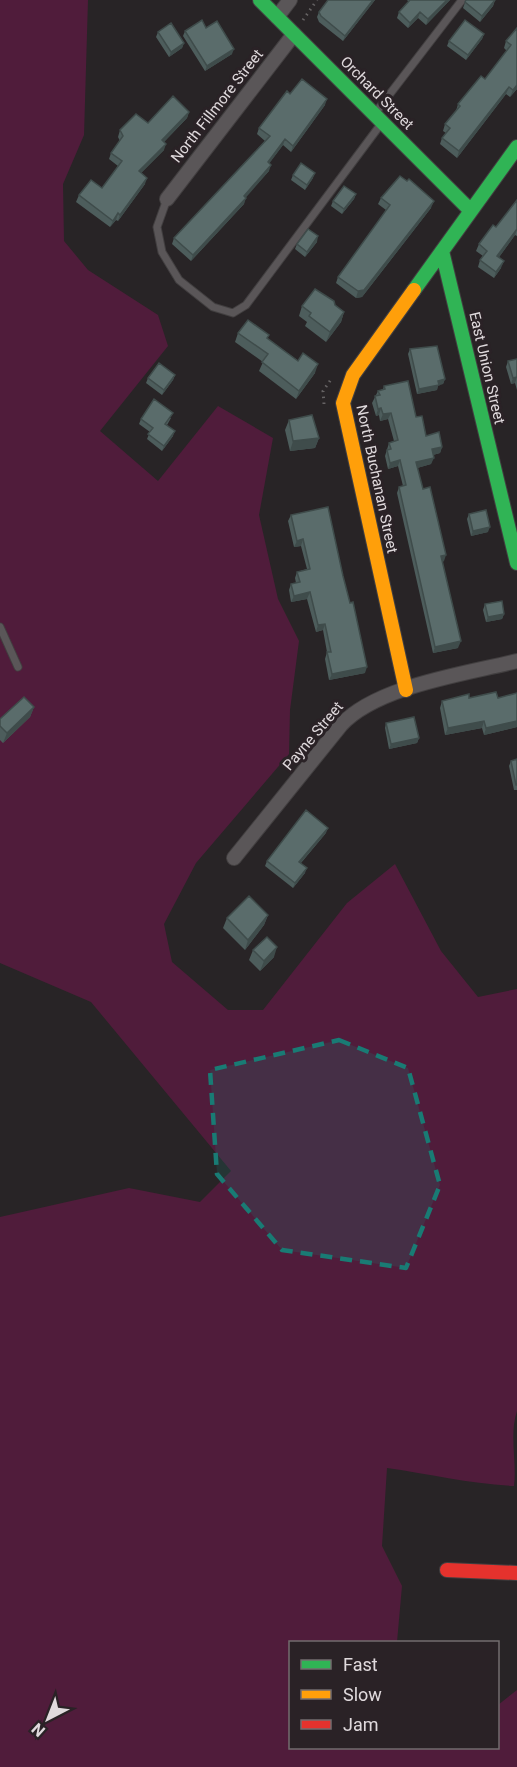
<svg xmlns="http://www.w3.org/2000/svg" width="517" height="1767" font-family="Roboto,sans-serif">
<rect width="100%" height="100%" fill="#282426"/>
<path fill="#501c3b" d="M0,0H88L84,135L63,184L64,241L88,270L158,315L168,346L100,431L158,481L218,406L273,438L259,515L278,599L299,641L290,710L289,754L196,863L164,924L172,962L228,1010H263L347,903L395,864L441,951L478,997L517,989V1411C509,1435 517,1461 514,1486C471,1484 430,1474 387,1468L382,1546L402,1586L397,1642H290V1748H498V1705L517,1690V1767H0V1217L129,1188L200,1202L231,1171L91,1002L0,963Z"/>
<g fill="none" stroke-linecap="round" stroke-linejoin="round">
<defs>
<path id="lane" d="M376,112L462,0
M167,199L157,227L162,252L179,280L213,307L233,313L246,305L381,124
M0,627L18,667"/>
<path id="street" d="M277,17L290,0
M167,199L294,34
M234,858L341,725C377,686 465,674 517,661"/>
<path id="fast" d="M260,0L470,210
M442,251L517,563
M414,290L517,147"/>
<path id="slow" d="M406,690L343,403L353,375L414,290"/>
<path id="jam" d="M447,1570L517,1573"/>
</defs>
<use href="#lane" stroke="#423f40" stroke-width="9"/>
<use href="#street" stroke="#423f40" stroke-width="16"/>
<use href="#fast" stroke="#423f40" stroke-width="16"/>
<use href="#slow" stroke="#423f40" stroke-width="16"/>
<use href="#jam" stroke="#423f40" stroke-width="16"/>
<path stroke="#666364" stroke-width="3" stroke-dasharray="1.5 4.5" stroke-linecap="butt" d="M303,20L317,0
M324,404L323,391L332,378"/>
<use href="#lane" stroke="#5a5658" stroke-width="7"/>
<use href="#street" stroke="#5a5658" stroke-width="14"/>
<use href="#fast" stroke="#30b455" stroke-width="14"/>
<use href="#slow" stroke="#ff9f0a" stroke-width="14"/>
<use href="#jam" stroke="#e5322d" stroke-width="14"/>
</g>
<path fill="#4d5d5c" d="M328,0H375L343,41L319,22L317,17L319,12Z
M407,0H450L426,25L418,18L408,28L397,18L399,12L409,2Z
M466,0H495L493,6L480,22L463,8Z
M206,28L232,54L205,71L183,36L185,31Z
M517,28V89L510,97L506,94L457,158L440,144L442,138L446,133L443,131L445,124L456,111L458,104L485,79L507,51L504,48L506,41Z
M158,32L184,43L182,48L169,57L156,37Z
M484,34L482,39L466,60L447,46L449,41Z
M290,94L325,105L291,152L283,145L269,163V171L245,197L244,204L191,261L172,244L174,238L265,141L257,134L259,128Z
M189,112L187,118L164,142V150L141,173L145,184L118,221L116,220L110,227L76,202L79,195L102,188L118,166L109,159L111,153L120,141L118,137L120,130Z
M293,175L313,178L305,190L291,180Z
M356,194L354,199L342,214L331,206L333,201Z
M381,198L431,208L362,297L356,298L336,283L338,277L386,210L378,204Z
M517,200V236L515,235L499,257L501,268L494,278L478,267L480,260L483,256L476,251L479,244L496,227Z
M317,242L305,257L295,249L297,244Z
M335,305L344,312L341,322L326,342L305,326L307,322L299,316L302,306Z
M238,333L269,335L267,338L315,373L296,399L259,371L263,362L235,342Z
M410,349L445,379L443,384L438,385L437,390L417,394L408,354Z
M517,359V390L515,383L511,384L506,367L508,361Z
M175,375L173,380L162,395L146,383L148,378Z
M384,386L416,417L426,436L442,447L440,453L433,455L431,464L417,468L423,489L444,561L442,562L458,648L433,653L397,493L399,487L403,486L398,466L388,469L385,456L389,443L394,441L388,419L380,421L379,415L376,416L372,403L378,391L383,389Z
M171,418L167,425L173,436L162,451L147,439L150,432L139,424L141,419Z
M289,420L319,438L315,448L290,451L285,430Z
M469,514L488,532L471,536L467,519Z
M291,515L343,576L365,673L329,680L325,659L327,652L323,630L316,632L307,599L291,602L289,590L291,584L296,583L295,578L297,572L307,569L301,546L294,547L288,521Z
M485,604L504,614L502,619L486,622L483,610Z
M517,693V727L484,735L482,728L445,735L440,708L442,701L469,698H498Z
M34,707L30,717L3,743L0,740V719Z
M386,723L419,738L417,743L389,749L385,728Z
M517,759V790H514L509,766L511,761Z
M326,833L301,863L305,873L293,888L265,866L267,861Z
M268,915L264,925L245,950L223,928L227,918Z
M253,950L274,957L260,971L249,960Z"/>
<path fill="#3f4c4b" d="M373,0H375L343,41L345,36Z
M447,0H450L426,25L428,19Z
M495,0L493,6L480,22L482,16Z
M420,12L418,18L408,28L410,23Z
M484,34L482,39L466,60L468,55Z
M184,43L182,48L169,57L171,52Z
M234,49L232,54L205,71L207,66Z
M517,85V89L510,97L513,90Z
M509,87L506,94L457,158L459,151Z
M327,99L325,105L291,152L293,146Z
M189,112L187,118L160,146L162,140Z
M285,139L283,145L266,168L268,162Z
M166,144L164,150L136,178L139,171Z
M271,165L269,171L242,202L244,196Z
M315,173L313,178L305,190L307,185Z
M147,178L145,184L118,221L120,215Z
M356,194L354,199L342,214L344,209Z
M246,198L244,204L191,261L193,255Z
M434,201L431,208L362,297L356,298L358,291Z
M118,213L116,220L110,227L113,221Z
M517,229L515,235L495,263L497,256Z
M318,236L317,242L305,257L307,252Z
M504,261L501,268L494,278L496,272Z
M344,312L341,322L326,342L330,332Z
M318,364L315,373L296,399L299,391Z
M175,375L173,380L162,395L164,390Z
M517,377L515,383L511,384L513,378Z
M445,379L443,384L438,385L437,390L417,394L419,389L438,381Z
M381,408L379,415L376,416L378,409Z
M391,413L388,419L380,421L383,414Z
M175,431L173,436L162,451L164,446Z
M319,438L315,448L290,451L293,441Z
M442,447L440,453L429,456L432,449Z
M434,458L431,464L414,469L416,462Z
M400,460L398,466L388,469L390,463Z
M490,527L488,532L471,536L473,531Z
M303,539L301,546L294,547L297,541Z
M446,555L444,561L439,563L441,556Z
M310,592L307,599L291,602L294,596Z
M504,614L502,619L486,622L488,617Z
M325,624L323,630L316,632L318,625Z
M461,641L458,648L433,653L435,647Z
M367,667L365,673L329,680L332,674Z
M34,707L30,717L3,743L7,733Z
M484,721L482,728L445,735L448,728Z
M517,721V727L484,735L486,728Z
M419,738L417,743L389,749L391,744Z
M328,828L326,833L297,867L299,862Z
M307,868L305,873L293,888L295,883Z
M268,915L264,925L245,950L248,940Z
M277,947L274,957L260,971L264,961Z"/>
<path fill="#5a6c6b" stroke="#3f4c4b" stroke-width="1.5" d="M328,0H373L345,36L321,16L319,12Z
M410,0H447L428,19L420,12L410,23L399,12Z
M466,0H495L482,16L465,2Z
M202,20L206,28L217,21L234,49L207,66L185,31Z
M465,20L484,34L468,55L449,41Z
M171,23L184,43L171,52L158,32Z
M517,28V85L513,90L509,87L459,151L442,138L450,128L445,124L460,106L458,104L481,76L485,79L511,45L506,41Z
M302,79L327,99L293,146L285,139L268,162L271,165L244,196L246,198L193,255L174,238L270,136L259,128L287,91L290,94Z
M173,96L189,112L162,140L166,144L139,171L147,178L120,215L118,213L113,221L79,195L91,180L102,188L122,161L111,153L123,136L120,130L136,114L148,123Z
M301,163L315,173L307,185L293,175Z
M400,176L407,181L409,179L434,201L364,290L358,291L338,277L390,205L381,198Z
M344,186L356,194L344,209L333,201Z
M517,200V229L497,256L504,261L496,272L480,260L487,251L479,244L493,225L496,227Z
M308,229L318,236L307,252L297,244Z
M315,289L334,301L335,305L344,312L330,332L309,316L311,313L302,306Z
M248,320L269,335L267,338L298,361L303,353L318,364L299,391L262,362L268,354L238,333Z
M437,346L445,379L438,381L439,385L419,389L410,349Z
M517,359V377L513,378L508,361Z
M159,363L175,375L164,390L148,378Z
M408,381L416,417L422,416L426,436L439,432L442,447L432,449L434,458L416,462L423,489L430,487L446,555L441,556L461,641L435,647L399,487L406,485L400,460L390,463L387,450L391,449L389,443L398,440L391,413L383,414L381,408L378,409L375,396L380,395L378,391L385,389L384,386Z
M154,399L173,413L165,424L175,431L164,446L148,434L153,428L141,419Z
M312,415L319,438L293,441L289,420Z
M328,507L343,576L350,603L353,602L367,667L332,674L327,652H331L325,624L318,625L310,592L294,596L291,584L300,582L297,572L310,569L303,539L297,541L291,515Z
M486,510L490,527L473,531L469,514Z
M502,601L504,614L488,617L485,604Z
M496,692L498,698L517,693V721L486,728L484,721L448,728L442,701L469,694V698Z
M24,697L34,707L7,733L0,726V719Z
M414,717L419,738L391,744L386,723Z
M517,759V785H516L511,761Z
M306,810L328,828L299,862L307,868L295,883L267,861Z
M249,896L268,915L248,940L227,918Z
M267,937L277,947L264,961L253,950Z"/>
<path fill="#197b74" fill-opacity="0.2" stroke="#197b74" stroke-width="4.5" stroke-dasharray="12 8" stroke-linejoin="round" d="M339,1040L408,1068L440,1185L406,1268L282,1250L217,1174L210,1070Z"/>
<g text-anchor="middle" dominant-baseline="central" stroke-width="6" stroke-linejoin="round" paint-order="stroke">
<g font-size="15" fill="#e0dadd" stroke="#2a2226">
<text transform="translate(377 93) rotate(45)">Orchard Street</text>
<text transform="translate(217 106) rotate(-52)">North Fillmore Street</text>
<text transform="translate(487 368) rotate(77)">East Union Street</text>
<text transform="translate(377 479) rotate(78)">North Buchanan Street</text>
<text transform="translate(313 736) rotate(-50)">Payne Street</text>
</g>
</g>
<rect x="289" y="1641" width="210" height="108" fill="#2a2226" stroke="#736c6f" stroke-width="1.5"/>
<rect x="301" y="1660" width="30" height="9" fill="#30b455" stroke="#736c6f" stroke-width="1.5"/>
<text x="343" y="1671" font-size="18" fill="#e0dadd">Fast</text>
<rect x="301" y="1690" width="30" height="9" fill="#ff9f0a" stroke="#736c6f" stroke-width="1.5"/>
<text x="343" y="1701" font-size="18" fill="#e0dadd">Slow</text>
<rect x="301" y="1720" width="30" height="9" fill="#e5322d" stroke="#736c6f" stroke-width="1.5"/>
<text x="343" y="1731" font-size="18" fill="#e0dadd">Jam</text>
<g transform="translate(48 1719) rotate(222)" stroke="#2a2226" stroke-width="4.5" paint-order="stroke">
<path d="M0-4.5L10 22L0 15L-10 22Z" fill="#e0dadd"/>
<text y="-9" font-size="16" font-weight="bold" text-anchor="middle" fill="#e0dadd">N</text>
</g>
</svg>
